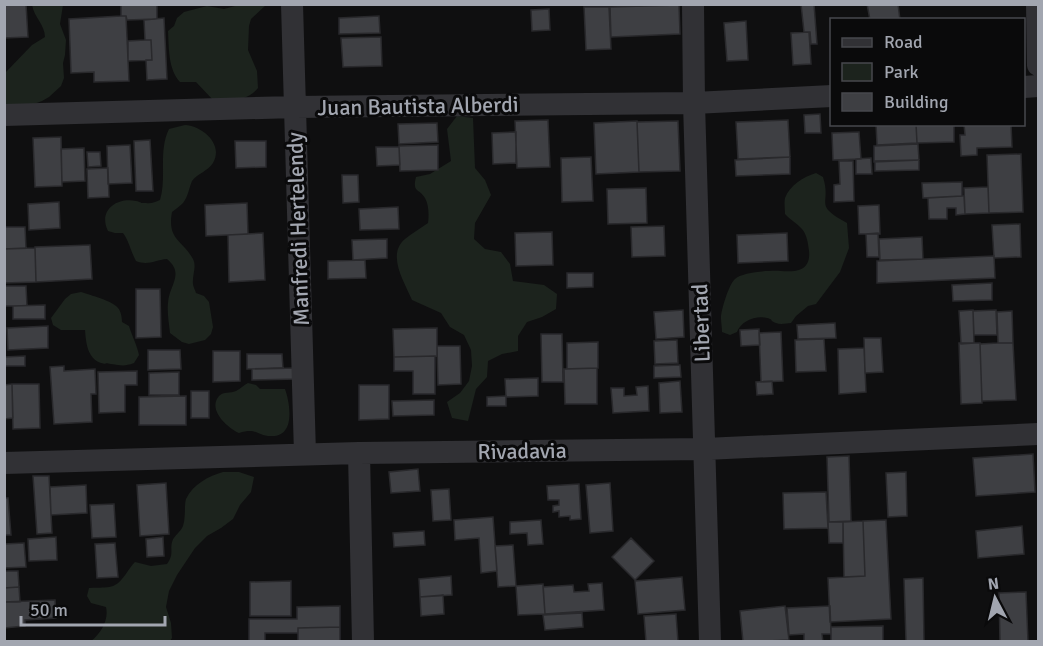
<svg xmlns="http://www.w3.org/2000/svg" width="1043" height="646" font-family="Signika,sans-serif">
<rect width="100%" height="100%" fill="#0f0f10"/>
<path fill="#1c231d" d="M32,5H63L60,24L66,40L65,55L63,63L64,78L61,86L49,97L42,101L26,107L5,106V73L32,45L45,37C45,25 34,17 32,5Z
M239,5H266L251,19L249,26L248,50L257,71L258,88C246,102 230,101 213,100L196,82H180C168,69 169,48 168,31L174,26L177,18L184,12L207,6L224,9Z
M457,116L473,118L475,168L485,180L491,195L475,223L474,239L485,249L501,252L510,264L513,281L544,285L557,294L556,309L542,317L527,322L518,336V351L502,354L488,361L487,377L476,389L468,421L452,418L447,402L460,393L469,381L472,366L471,350L464,335L450,327L441,313L412,300C405,283 386,255 405,239C412,233 421,228 428,223C429,216 429,205 425,198C419,188 412,193 416,177L430,174L451,161L447,129Z
M185,125C202,126 224,144 213,163C208,171 197,174 192,181C189,188 188,197 183,203C180,206 176,209 172,212C167,240 182,239 193,259C197,267 192,275 193,284C193,286 195,290 196,293L204,296L209,302L213,327L211,334L205,340L189,344L182,342L170,333C169,323 167,313 168,303C169,285 185,274 167,259C155,260 148,266 136,261C131,252 129,241 123,233H115L108,231C98,211 116,197 136,201C145,203 137,203 146,203C151,204 155,202 160,200C167,177 158,151 169,129Z
M816,173L823,177C832,205 812,204 847,223L849,248L840,272L816,304L808,306L796,316L791,323C787,323 781,325 776,323C768,320 775,320 767,318C756,315 741,321 737,332L730,335L722,332C722,327 721,323 721,318C721,310 729,284 735,279C742,272 771,270 781,271C796,272 811,271 809,251C808,243 807,235 802,229C797,223 790,220 785,214C785,209 784,203 785,198C790,185 803,177 816,173Z
M81,292C90,295 113,301 118,308C121,311 122,318 122,322L129,326C132,336 137,345 139,355L134,363C123,367 121,365 111,364C103,362 108,365 101,363C87,358 86,342 85,330H61L53,325L51,318L65,299L71,294Z
M248,383L256,385L260,389H285C290,403 296,437 271,436C257,436 257,427 239,433C228,428 207,410 219,396C224,391 230,394 236,391C240,389 244,385 248,383Z
M223,472H239L254,477L251,492L240,505L233,519L221,528L207,536L195,548L177,575L169,591L166,607L171,623L172,638L170,641H91C101,633 109,620 106,607L91,603L87,596L89,588C97,587 108,589 115,585C123,581 128,569 135,562L151,566L167,564C174,554 170,551 172,542C174,535 181,532 183,526C186,517 184,505 186,499C193,484 209,476 223,472Z"/>
<path fill="#3e3f43" stroke="#29292c" stroke-width="1.5" d="M4,4H26L28,37L4,38Z
M121,4H157V19L127,20L126,16H121Z
M801,4H814L817,44H811L810,32H804Z
M867,4H898L900,20H870Z
M679,5L680,34L611,37L610,7Z
M584,7H609L611,49L586,50Z
M549,9L550,30L532,31L531,10Z
M121,16H126L129,81L94,82V72L71,73L69,19Z
M379,16L380,33L339,34V18Z
M164,18L167,79L147,80L146,60H152L151,40H145L144,20Z
M746,21L748,60L727,61L724,23Z
M809,32L811,64L793,65L791,33Z
M381,37L382,66L343,67L341,38Z
M145,40H151L152,60L128,61V41Z
M820,114L821,133H805L804,115Z
M548,120L550,167L517,168L515,121Z
M788,120L790,157L738,159L736,122Z
M637,121L639,172L596,174L594,123Z
M678,121L680,171L639,172L637,122Z
M437,123L438,142L399,144L398,124Z
M876,124H916L917,143L877,145Z
M916,124H954V142L917,143Z
M964,124H1011L1012,147L977,148V155L961,156L960,135H965Z
M516,132V163L493,164L492,133Z
M859,132L861,159L833,160L832,133Z
M61,137L62,186L35,187L33,138Z
M150,140L153,191H136L134,141Z
M235,141H266V167L236,168Z
M918,144L919,160L874,162V146Z
M130,145L132,183L108,184L107,146Z
M438,145V170L400,171L399,146Z
M376,147H399L400,165L377,166Z
M84,148L85,181L62,182L61,149Z
M87,152H100L101,166L88,167Z
M1021,154L1023,212L989,213L987,155Z
M591,157L593,201L562,202L561,158Z
M790,157V174L736,176L735,160Z
M871,158L872,174H856V159Z
M919,160V170L875,171V161Z
M839,161H853L854,201L834,202V185L840,184Z
M108,168L109,197L88,198L87,169Z
M342,175H358L359,202L343,203Z
M962,182V196L923,198L922,183Z
M988,187L989,213L965,214L964,188Z
M646,188L647,223L608,224L607,189Z
M962,196H964L965,214L956,215V208H947V219H929L928,198Z
M59,202L60,228L29,230L28,204Z
M247,203L248,234L206,236L205,205Z
M879,205L880,234H859L858,206Z
M398,207L399,229L360,230L359,209Z
M1020,224L1021,257L994,258L992,225Z
M664,226L665,256L632,257L631,227Z
M4,227H25L26,248L4,249Z
M552,232L553,265L516,266L515,233Z
M263,233L265,280L229,282L228,235Z
M787,233L788,261L738,263L737,235Z
M878,233L879,257H867L866,234Z
M922,237L923,259L880,260L879,239Z
M387,239V258L353,260L352,240Z
M90,245L92,279L36,282L35,247Z
M35,248L36,282L4,283V249Z
M994,256L995,278L877,283V261Z
M365,260L366,278L328,279V261Z
M567,273H593V287L567,288Z
M992,283V300L953,301L952,285Z
M4,286H26L27,306H4Z
M136,289H160L161,337L136,338Z
M45,305V319H13V306Z
M683,310L684,337L656,339L654,312Z
M973,310L974,343L961,344L959,311Z
M996,310L997,335H974L973,311Z
M1012,311L1013,343H998L997,312Z
M835,323L836,338L798,339L797,325Z
M48,326V348L8,350L7,328Z
M437,328V356L394,357L393,329Z
M759,329L760,345L741,346L740,330Z
M781,332L783,381L761,382L759,333Z
M541,334H562L563,382H542Z
M864,338H881L883,372L865,373Z
M824,339L826,371L796,372L795,340Z
M677,340L678,363L655,364L654,341Z
M598,342V368L567,369V343Z
M959,343H980L982,403L961,404Z
M998,343H1013L1016,400L982,401L980,344Z
M437,346H460L461,384L438,385Z
M864,348L866,392L839,394L838,349Z
M148,350H180L181,369L148,370Z
M213,351H240V381L213,382Z
M247,354H282L283,368L247,369Z
M25,356V366H4V357Z
M435,356V394H413V371H394V357Z
M680,365L681,377L654,378V366Z
M64,366V371L95,369L96,394H91L92,422L54,424L50,367Z
M297,368V379L252,380V369Z
M597,368V404H565L564,369Z
M137,371V385H125V412L99,413L98,372Z
M179,372V395H149V373Z
M538,378V396L506,397L505,379Z
M680,381L682,412L660,413L659,383Z
M772,381L773,394L757,395L756,382Z
M12,384H39L40,428L13,429Z
M12,384L13,418L4,419V385Z
M359,385H389V419L359,420Z
M648,386L649,411L613,413L611,388H624V396L637,395L636,387Z
M191,391H209V418H191Z
M186,396V425H139V397Z
M506,396V406H487V397Z
M434,400V415L393,416L392,401Z
M1033,454L1035,492L976,496L973,458Z
M849,456L851,521L829,522L827,457Z
M418,469L420,491L391,493L389,472Z
M906,472L907,516L888,517L886,473Z
M33,476H49L52,533L37,534Z
M166,483L169,534L140,536L137,485Z
M610,483L613,531L590,533L586,485Z
M579,484L581,519L570,520V516L559,517V511L553,512V506L559,505V500H548L547,486Z
M86,485L87,513L51,515L50,487Z
M449,489L451,520L433,521L431,490Z
M826,492L828,528L784,529L783,493Z
M4,498H8L11,535H4Z
M114,504L116,537L92,538L90,505Z
M493,517L497,571L481,573L479,538L455,540L454,520Z
M541,520L543,544L528,545L527,533L510,534V522Z
M886,520L891,619L830,622L828,578L865,576L863,521Z
M863,521L865,576L844,577L843,522Z
M828,522H843V543H829Z
M1022,526L1024,554L978,558L976,531Z
M424,531L425,545L394,547L393,533Z
M56,537L57,560L29,561L28,539Z
M163,537L164,556L147,557L146,539Z
M631,538L654,561L635,580L612,557Z
M24,543L26,567L4,568V544Z
M115,543L118,577L97,578L95,544Z
M513,545L516,586L498,587L495,546Z
M4,571H18L19,587L4,588Z
M451,576L452,595L420,597L419,579Z
M682,577L685,610L638,614L635,581Z
M923,578L924,642H906L904,579Z
M291,581V616H250V582Z
M602,583L604,610L545,614L543,587L573,585L574,592L589,591L588,584Z
M543,584L545,614L518,615L516,586Z
M19,587L20,602H4V588Z
M1026,592L1028,642H1000L999,593Z
M443,595L444,614L421,616L420,597Z
M55,600L56,618L25,620V626L4,628V602Z
M340,606V627L298,628V633H265V642H249V619H297V607Z
M785,606L789,640L743,642L740,611Z
M830,606L831,634H822L823,642H804V634L789,635L787,608Z
M582,613L583,627L545,630L543,615Z
M676,614L678,642H646L644,616Z
M883,626V642H831V627Z
M340,627V642H298V628Z"/>
<g fill="none" stroke-linecap="round" stroke-linejoin="round">
<path stroke="#313135" stroke-width="22" d="M292,4L305,454
M693,4L694,103L710,642
M1037,4L1038,65
M1024,87L1038,86
M4,115L295,107L694,103L832,96
M359,453L363,642
M4,463L359,453L705,449L1038,434"/>
</g>
<g text-anchor="middle" dominant-baseline="central" stroke-width="6" stroke-linejoin="round" paint-order="stroke">
<g font-size="22" fill="#a2a6b0" stroke="#0a0a0b">
<text transform="translate(418 106) rotate(-1)">Juan Bautista Alberdi</text>
<text transform="translate(298 229) rotate(-92)">Manfredi Hertelendy</text>
<text transform="translate(701 323) rotate(-92)">Libertad</text>
<text transform="translate(522 451) rotate(-1)">Rivadavia</text>
</g>
</g>
<rect width="1043" height="646" fill="none" stroke="#a2a6b0" stroke-width="12"/>
<rect x="830" y="18" width="195" height="108" fill="#0a0a0b" stroke="#47484d" stroke-width="1.5"/>
<rect x="842" y="38" width="30" height="9" fill="#313135" stroke="#47484d" stroke-width="1.5"/>
<text x="884" y="48" font-size="18" fill="#a2a6b0">Road</text>
<rect x="842" y="63" width="30" height="18" fill="#1c231d" stroke="#47484d" stroke-width="1.5"/>
<text x="884" y="78" font-size="18" fill="#a2a6b0">Park</text>
<rect x="842" y="93" width="30" height="18" fill="#3e3f43" stroke="#47484d" stroke-width="1.5"/>
<text x="884" y="108" font-size="18" fill="#a2a6b0">Building</text>
<g transform="translate(995 598) rotate(353)" stroke="#0a0a0b" stroke-width="4.5" paint-order="stroke">
<path d="M0-4.5L10 22L0 15L-10 22Z" fill="#a2a6b0"/>
<text y="-9" font-size="16" font-weight="bold" text-anchor="middle" fill="#a2a6b0">N</text>
</g>
<path d="M21 616v9h144v-9" fill="none" stroke="#a2a6b0" stroke-width="3"/>
<text x="30" y="616" font-size="18" fill="#a2a6b0" stroke="#0a0a0b" stroke-width="4.5" paint-order="stroke">50 m</text>
</svg>
